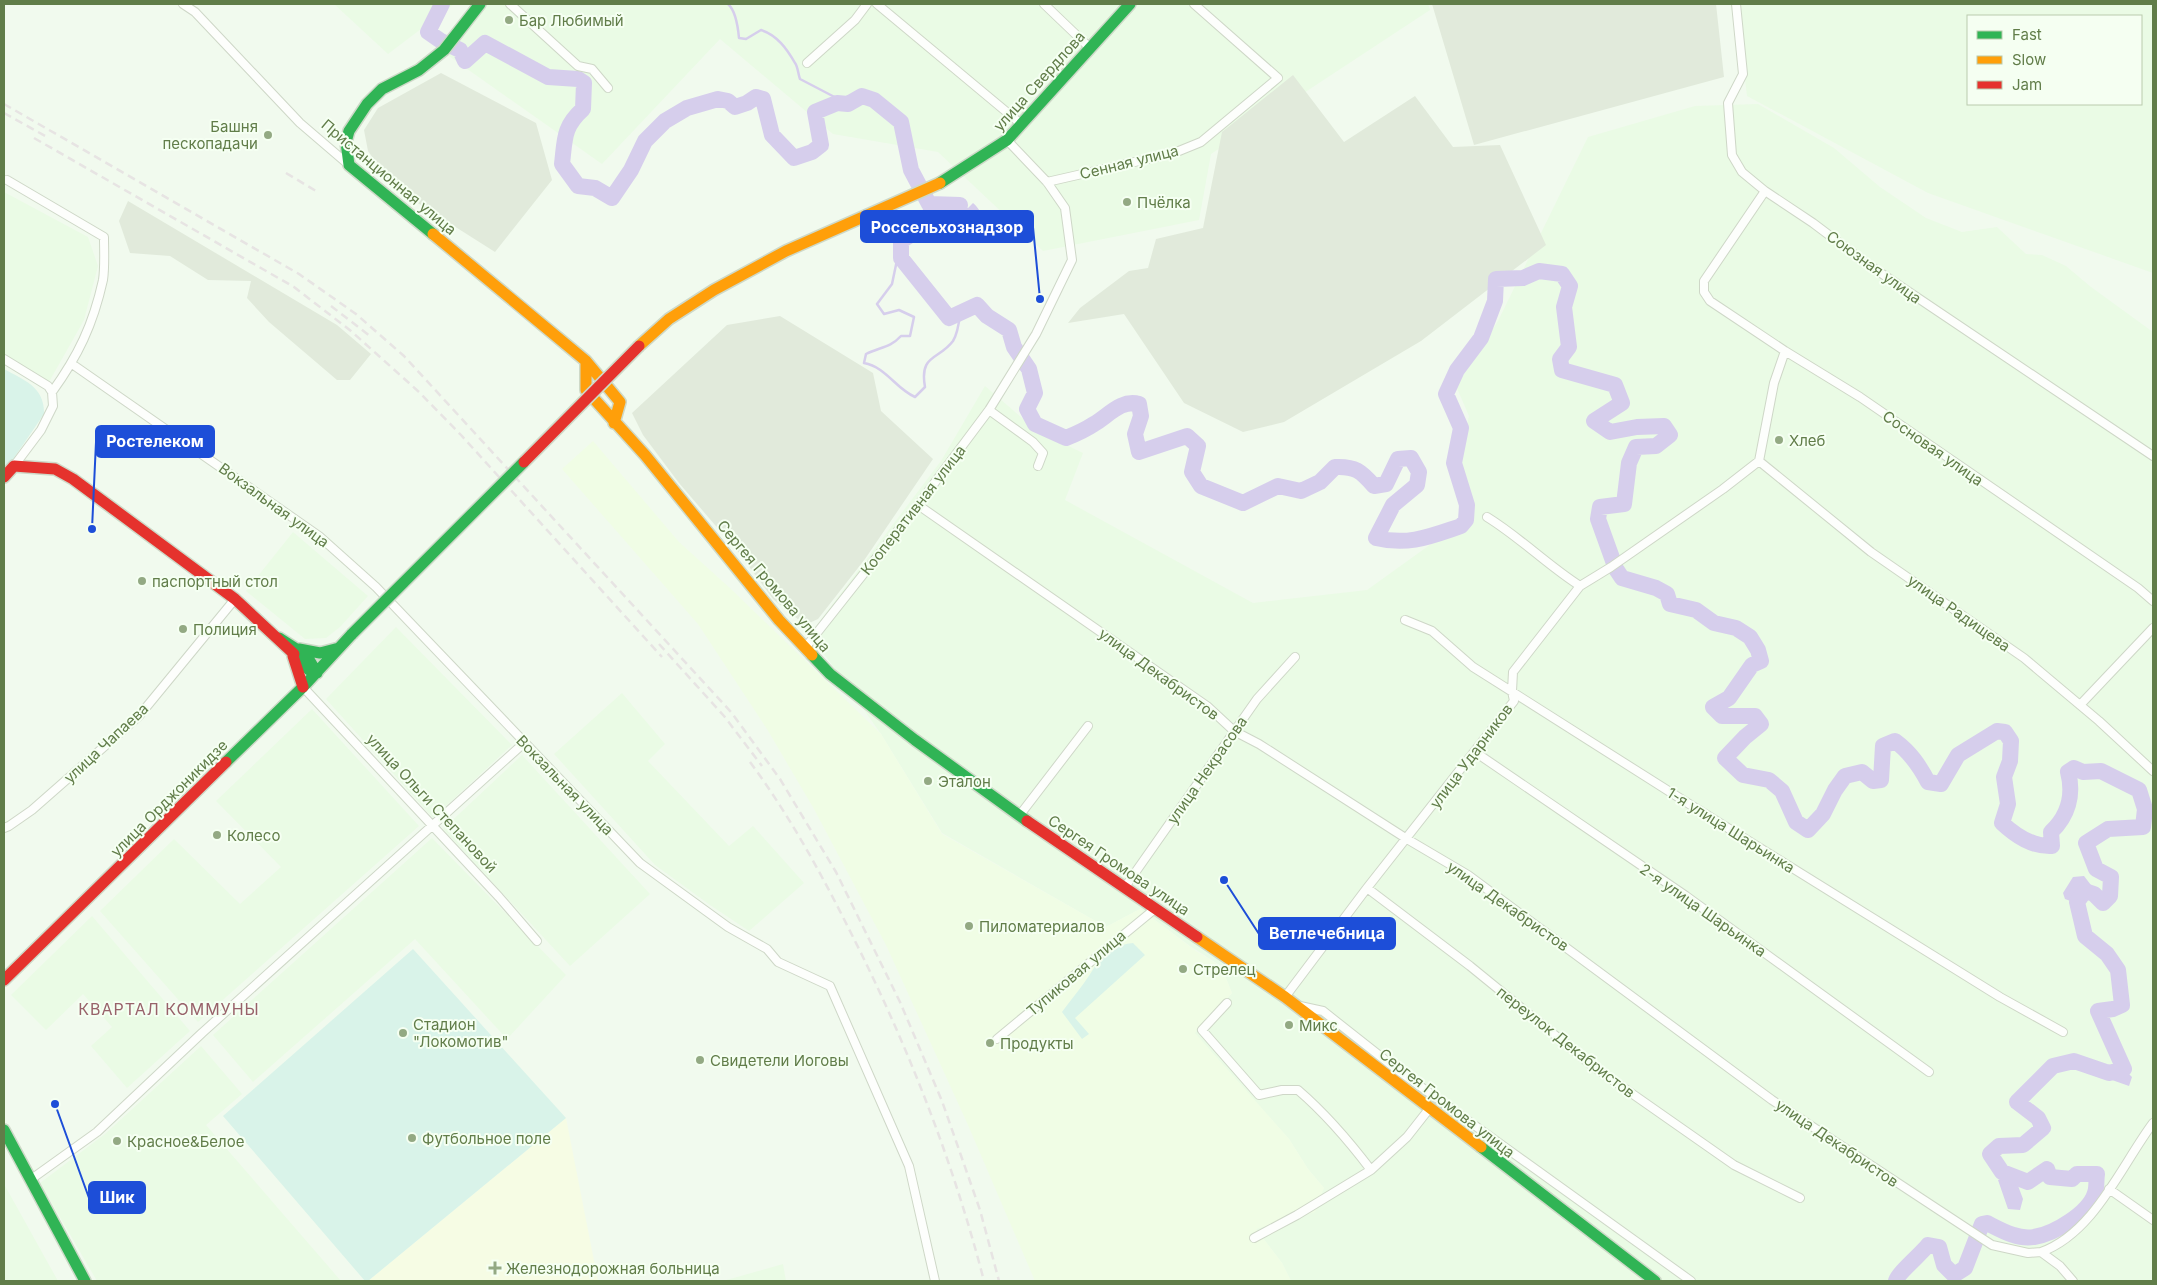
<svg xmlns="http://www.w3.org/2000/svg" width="2157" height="1285" font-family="Inter,sans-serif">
<rect width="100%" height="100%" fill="#f1faee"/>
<path fill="#eafbe5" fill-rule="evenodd" d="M334,4H454L388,54Z
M484,4H1428L1430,10L1211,154L1199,220L1043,251L938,152L833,134L720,39L602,164L446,54Z
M1736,4H2153V273L1928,193L1747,96ZM1968,16H2141V104H1968Z
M1758,104L1834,148L1880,187L1926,218L1962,232L1997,227L2026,254L2042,255L2066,266L2091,287L2153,332V1281H1291L1282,1263L1256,1229L1324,1188L1308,1169L1289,1139L1194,1033L1232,993L1221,966L1190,946L1140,909L1106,927L942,833L881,734L810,634L941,461L985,386L1037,431L1083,453L1065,500L1253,603L1367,590L1431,544L1466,525L1474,509L1458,462L1469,416L1456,386L1498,321L1588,137L1695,106Z
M4,192L88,237L98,266L84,320L49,382L4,356Z
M293,532L368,596L340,627L326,638L305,639L246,591Z
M396,627L512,745L433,818L326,699Z
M622,693L665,744L648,761L729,846L753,826L804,883L749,931L710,905L655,865L554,754Z
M312,709L419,826L198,1022L100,911L174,839L240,904L281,867L216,801Z
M522,755L650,894L570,966L443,829Z
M432,838L566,975L507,1039L415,939L253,1082L213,1035Z
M92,916L190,1031L127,1088L91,1046L112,1027L83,994L46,1030L11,995Z
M201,1046L242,1094L206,1125L341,1281H97L40,1183L105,1134Z
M4,1184L58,1281H4Z
M783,1264L786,1281H723Z"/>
<path fill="#f0fde5" d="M593,441L679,542L732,590L881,734L942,834L1106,927L1140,909L1196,951L1221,966L1232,993L1195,1033L1289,1139L1308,1169L1324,1188L1315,1212L1256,1229L1282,1263L1291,1281H1035L968,1125L886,945L814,809L767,729L698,624L562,469Z"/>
<path fill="#e1eadb" d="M1432,4H1716L1724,77L1474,145Z
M441,73L536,123L552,180L495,252L394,188L368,151L364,130L378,108Z
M1293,75L1344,142L1415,96L1453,147L1500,145L1546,245L1421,341L1284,422L1243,432L1184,403L1124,314L1068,323L1080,308L1129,271L1148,268L1156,239L1203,228L1222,132Z
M128,201L337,325L371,354L350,380H337L269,322L247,298L251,281L208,280L170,256L130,253L119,221Z
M780,316L873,373L881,411L933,459L865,559L818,619L805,625L773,599L739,553L679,483L643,435L632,413L727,325Z"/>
<path fill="#f6fce4" d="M566,1118L598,1281H368Z"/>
<path fill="#d9f3e9" d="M4,369C24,380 45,387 44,414L7,468L4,466Z
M1133,943L1145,955L1075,1018L1089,1034L1082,1039L1062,1012C1069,1002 1077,993 1084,983C1100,961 1102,947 1133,943Z
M413,949L566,1118L368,1281H365L223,1116Z"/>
<path fill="#d6ceec" d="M973,203C979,208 984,217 983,224L970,228L952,212L955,207L962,205L968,208Z
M2084,876L2094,889L2088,895L2084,891L2073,902L2065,899L2063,893L2073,877Z
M2120,1065L2132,1077L2129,1086L2112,1080V1066Z
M2014,1175L2023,1199L2020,1210L2008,1209L1998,1180Z"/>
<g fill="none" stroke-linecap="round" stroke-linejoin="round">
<path stroke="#d6ceec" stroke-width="2.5" d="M728,4C736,11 738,27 739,38L746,39L761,30C777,35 787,49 795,63C798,67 798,74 800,79L848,104
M901,241L892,284L877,304L884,314L899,310L914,317L910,336H901C890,348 880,347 866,354L864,363C886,367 896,389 915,397L925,387C919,354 939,360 953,341C958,333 959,323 960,314"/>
<path stroke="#d6ceec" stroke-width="16" d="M442,4L428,32L441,41L460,50L465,61L485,43L548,77L578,79L584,83L583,109C563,127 565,139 562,164L578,186L595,188L612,198L631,170L645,141L665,121L687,108L718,99L728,101L735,107L747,103L756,97L763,99L772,135L794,158L812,152L821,145L815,112L837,103L848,104L862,96L874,100L901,122L911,170L929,204L960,205L952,217L932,211L914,233L901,241V258L949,318L977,305L987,316L1009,330L1014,347L1029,369L1035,393L1027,409L1035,424L1066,438C1076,434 1085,430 1094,424C1108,416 1121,399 1139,404L1141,416L1135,434L1139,452L1187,436L1198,446L1192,472L1201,486L1243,503L1278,486L1301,491L1320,482L1335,467C1355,466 1361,471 1374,486L1386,484L1398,459L1411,458L1419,472L1417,485L1393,505L1376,538C1409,546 1431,536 1461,526L1466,520L1467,505L1454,463L1461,428L1446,394L1457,370L1481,338L1495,301L1496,279L1523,278L1539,271L1562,274L1570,286L1564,307L1569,347L1560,359L1562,370L1615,385L1622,403L1594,421L1610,432L1637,427L1664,426L1670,435L1656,446L1636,447L1629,463L1624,504L1600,507L1598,519L1616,569L1622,578L1656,588L1667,594L1670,604L1696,610L1714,623L1736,628L1750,637L1758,650L1761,661L1752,665L1729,698L1713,707L1722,716H1755L1761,724L1745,737L1725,758L1743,775L1769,780L1782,791L1796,822L1808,830L1823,814L1835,790L1845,776L1862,772L1873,781L1881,780L1883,746L1895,741C1910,752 1919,765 1928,782L1941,784L1958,755L1997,731L2005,732L2011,741L2010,761L2004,777L2008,804L2002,823C2016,836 2032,847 2052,846L2051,832C2068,816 2074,795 2068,772L2074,768L2083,772L2101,771L2139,790L2145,809L2143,827L2108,829L2086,843L2096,869L2111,877L2110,896L2103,903L2094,894L2085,891L2077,902L2085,936L2107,954L2118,970L2122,1005L2113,1009L2098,1011L2124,1069L2109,1073L2074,1061L2053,1066L2017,1102L2038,1118L2043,1128L2023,1145L1999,1146L1990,1154L2002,1172L2028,1182L2047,1169L2050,1177L2072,1179L2077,1174H2097C2096,1180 2097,1188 2095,1193C2089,1213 2054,1234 2034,1237C2018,1240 2001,1230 1987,1223L1982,1224L1965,1268L1954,1275L1944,1265L1939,1247L1928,1245C1922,1253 1897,1274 1896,1281"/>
<defs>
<path id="street" d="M183,4L195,12L300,123L349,165
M510,4L578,66L592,69L608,88
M877,4L1021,124
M1044,4L1090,48
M1736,4L1743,74L1728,103L1732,155L1742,172L1765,191L1813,223L1866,263L2153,456
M807,63L855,20L867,4
M7,180L104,237C104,251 105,267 103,280C93,325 78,356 52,392L53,406L41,430L14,466
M1047,182L1174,153L1201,142L1278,78L1194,4
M1765,191L1704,281V292L1710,301L1785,351L1860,397L2138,588L2153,601
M4,359L48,386L52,392
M72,364L319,536L376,587L640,863L728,927L767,949L778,962L830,986L909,1166L935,1281
M989,410L1033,442L1043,453L1038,466
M1759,461L1871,552L2024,658L2099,721L2153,771
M1759,461L1774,383L1785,351
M918,505L1207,706L1234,731L1259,744L1407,839L1468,875L1772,1100L1992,1245L2028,1253L2041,1252L2060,1266L2073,1281
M1487,517C1521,538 1547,565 1580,586
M1405,620L1432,631L1473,667L1678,797L2000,997L2063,1032
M805,648L918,505L989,410L1036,334L1072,260L1065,208L1047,182L1007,140
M303,687L499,897L537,941
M2080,705L2153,628
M1475,752L1686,896L1929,1072
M1019,816L1088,726
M4,828L9,826L32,810L139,716L235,599
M1125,887L1257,699L1295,657
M1367,888L1470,966L1594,1067L1734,1165L1800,1198
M1285,997L1367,888L1514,701L1512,691L1513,672L1580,586L1611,567L1723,489L1759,461
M1227,1003L1202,1030L1259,1095L1282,1090H1298C1326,1114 1349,1141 1371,1170
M1300,1006L1323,1011L1399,1071L1691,1281
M997,1039L1156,908
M30,1180L97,1132L202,1033L524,743
M2109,1189L2153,1220
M1254,1238L1297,1215L1371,1170L1407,1137L1429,1109
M2041,1252C2094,1233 2121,1166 2153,1123"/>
<path id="fast" d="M940,183L1007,140L1130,4
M433,234L349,165L346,142L349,131L367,104L382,89L419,70L444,50L480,4
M279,638L307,656L317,673L309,670L294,654
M299,649L320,653L339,648
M812,655L830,674L915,740L1027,821
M226,762L303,687L352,634
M4,1130L85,1281
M1481,1147L1655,1281"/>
<path id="slow" d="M433,234L586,361L620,402L614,423
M639,346L669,319L714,290L786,251L940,183
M586,361V390L645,455L779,620L812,655
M1197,937L1285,997L1481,1147"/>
<path id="jam" d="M4,477L14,466L55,469L73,479L235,599L294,654
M293,656L303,687
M1027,821L1197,937
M4,980L226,762"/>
</defs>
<use href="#street" stroke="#ced7c7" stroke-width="10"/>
<use href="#fast" stroke="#ced9c8" stroke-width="14"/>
<use href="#slow" stroke="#ced9c8" stroke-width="14"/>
<use href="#jam" stroke="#ced9c8" stroke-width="14"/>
<use href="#street" stroke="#fdfefc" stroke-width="8"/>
<use href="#fast" stroke="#30b455" stroke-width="11"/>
<use href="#slow" stroke="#ff9f0a" stroke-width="11"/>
<use href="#jam" stroke="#e5322d" stroke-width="11"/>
<path stroke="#e7e4e3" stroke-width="2.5" stroke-dasharray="8 5" stroke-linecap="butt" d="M4,104L299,274L356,314L404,356L731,712L780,779L836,872L900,1002L942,1101L980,1210L999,1281
M4,113L47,137
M34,138L294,287L351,331L419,392L461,435L662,657
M286,173L316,191
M331,306L370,336
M659,644L724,716L762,766
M750,762C790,816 822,875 852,935C908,1046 953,1161 984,1281"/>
<defs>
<path id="fast-bridge" d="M352,634L524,462"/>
<path id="jam-bridge" d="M524,462L639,346"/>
</defs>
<use href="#fast-bridge" stroke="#ced9c8" stroke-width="14" stroke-linecap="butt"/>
<use href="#jam-bridge" stroke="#ced9c8" stroke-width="14" stroke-linecap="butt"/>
<use href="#fast-bridge" stroke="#30b455" stroke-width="11"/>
<use href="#jam-bridge" stroke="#e5322d" stroke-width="11"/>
</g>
<g fill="#93a983" stroke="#f5fff2" stroke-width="2">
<circle cx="509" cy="20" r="5"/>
<circle cx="268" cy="135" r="5"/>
<circle cx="1127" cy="202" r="5"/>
<circle cx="1779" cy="440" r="5"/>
<circle cx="142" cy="581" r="5"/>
<circle cx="183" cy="629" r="5"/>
<circle cx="928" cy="781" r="5"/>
<circle cx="217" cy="835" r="5"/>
<circle cx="969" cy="926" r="5"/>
<circle cx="1183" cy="969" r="5"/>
<circle cx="1289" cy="1025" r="5"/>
<circle cx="403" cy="1033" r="5"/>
<circle cx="990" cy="1043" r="5"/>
<circle cx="700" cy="1060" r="5"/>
<circle cx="412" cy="1138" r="5"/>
<circle cx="117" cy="1141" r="5"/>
<path d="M492.5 1260.5h5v5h5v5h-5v5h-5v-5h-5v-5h5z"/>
</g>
<g text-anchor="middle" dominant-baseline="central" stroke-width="4" stroke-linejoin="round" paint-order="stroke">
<g font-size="15" fill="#617d49" stroke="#f5fff2" text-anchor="start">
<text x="519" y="20">Бар Любимый</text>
<text x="258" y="126" text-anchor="end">Башня<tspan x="258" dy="17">пескопадачи</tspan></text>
<text x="1137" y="202">Пчёлка</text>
<text x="1789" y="440">Хлеб</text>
<text x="152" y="581">паспортный стол</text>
<text x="193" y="629">Полиция</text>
<text x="938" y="781">Эталон</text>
<text x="227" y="835">Колесо</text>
<text x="979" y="926">Пиломатериалов</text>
<text x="1193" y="969">Стрелец</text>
<text x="413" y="1024">Стадион<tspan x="413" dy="17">"Локомотив"</tspan></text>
<text x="1299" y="1025">Микс</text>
<text x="1000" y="1043">Продукты</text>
<text x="710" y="1060">Свидетели Иоговы</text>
<text x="422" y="1138">Футбольное поле</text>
<text x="127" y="1141">Красное&amp;Белое</text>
<text x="506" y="1268">Железнодорожная больница</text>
</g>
<g font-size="15" fill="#617d49" stroke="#f5fff2">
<text transform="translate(1039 81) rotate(-48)">улица Свердлова</text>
<text transform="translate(1129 162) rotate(-14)">Сенная улица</text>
<text transform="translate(389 177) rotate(40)">Пристанционная улица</text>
<text transform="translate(1874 267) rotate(36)">Союзная улица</text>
<text transform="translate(1933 448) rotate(35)">Сосновая улица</text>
<text transform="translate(274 505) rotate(36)">Вокзальная улица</text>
<text transform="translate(913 510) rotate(-52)">Кооперативная улица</text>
<text transform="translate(774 586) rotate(50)">Сергея Громова улица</text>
<text transform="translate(1959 613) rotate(35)">улица Радищева</text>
<text transform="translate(1159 674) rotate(36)">улица Декабристов</text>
<text transform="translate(106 743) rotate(-43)">улица Чапаева</text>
<text transform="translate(1471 756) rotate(-53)">улица Ударников</text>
<text transform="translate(1207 770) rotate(-55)">улица Некрасова</text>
<text transform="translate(565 785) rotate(46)">Вокзальная улица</text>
<text transform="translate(169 798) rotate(-45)">улица Орджоникидзе</text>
<text transform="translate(432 803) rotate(47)">улица Ольги Степановой</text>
<text transform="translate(1731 830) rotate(32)">1-я улица Шарьинка</text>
<text transform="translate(1119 865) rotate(34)">Сергея Громова улица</text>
<text transform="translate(1508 906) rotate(35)">улица Декабристов</text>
<text transform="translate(1703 910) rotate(35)">2-я улица Шарьинка</text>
<text transform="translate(1076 973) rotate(-40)">Тупиковая улица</text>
<text transform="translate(1566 1042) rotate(38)">переулок Декабристов</text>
<text transform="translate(1447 1103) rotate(38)">Сергея Громова улица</text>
<text transform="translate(1837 1143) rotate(34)">улица Декабристов</text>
</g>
<g font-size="16" letter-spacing="1" fill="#98626a" stroke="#f5fff2">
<text x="169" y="1009">КВАРТАЛ КОММУНЫ</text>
</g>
</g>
<path fill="none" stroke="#1d4ed8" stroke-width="2" d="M1040 299L1033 227M92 529L96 442M1224 880L1259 934M55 1104L89 1198"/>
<g fill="#1d4ed8" stroke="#f5fff2" stroke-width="2">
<circle cx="1040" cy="299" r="5"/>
<circle cx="92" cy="529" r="5"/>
<circle cx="1224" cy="880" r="5"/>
<circle cx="55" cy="1104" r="5"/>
</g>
<g fill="#1d4ed8" stroke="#1d4ed8" stroke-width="2">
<rect x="861" y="211" width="172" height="31" rx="5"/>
<rect x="96" y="426" width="118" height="31" rx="5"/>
<rect x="1259" y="918" width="136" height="31" rx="5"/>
<rect x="89" y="1182" width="56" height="31" rx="5"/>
</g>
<g font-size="16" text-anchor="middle" font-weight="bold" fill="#fff">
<text x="947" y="233">Россельхознадзор</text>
<text x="155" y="447">Ростелеком</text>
<text x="1327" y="939">Ветлечебница</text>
<text x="117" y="1203">Шик</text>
</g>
<rect width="2157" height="1285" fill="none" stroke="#617d49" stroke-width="10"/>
<rect x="1967" y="15" width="175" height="90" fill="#f5fff2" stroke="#bacbae"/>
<rect x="1977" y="31" width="25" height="8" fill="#30b455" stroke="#bacbae"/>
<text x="2012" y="40" font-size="15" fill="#617d49">Fast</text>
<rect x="1977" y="56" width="25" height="8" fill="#ff9f0a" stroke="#bacbae"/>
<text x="2012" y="65" font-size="15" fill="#617d49">Slow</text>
<rect x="1977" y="81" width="25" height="8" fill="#e5322d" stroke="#bacbae"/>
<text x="2012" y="90" font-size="15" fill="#617d49">Jam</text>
</svg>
